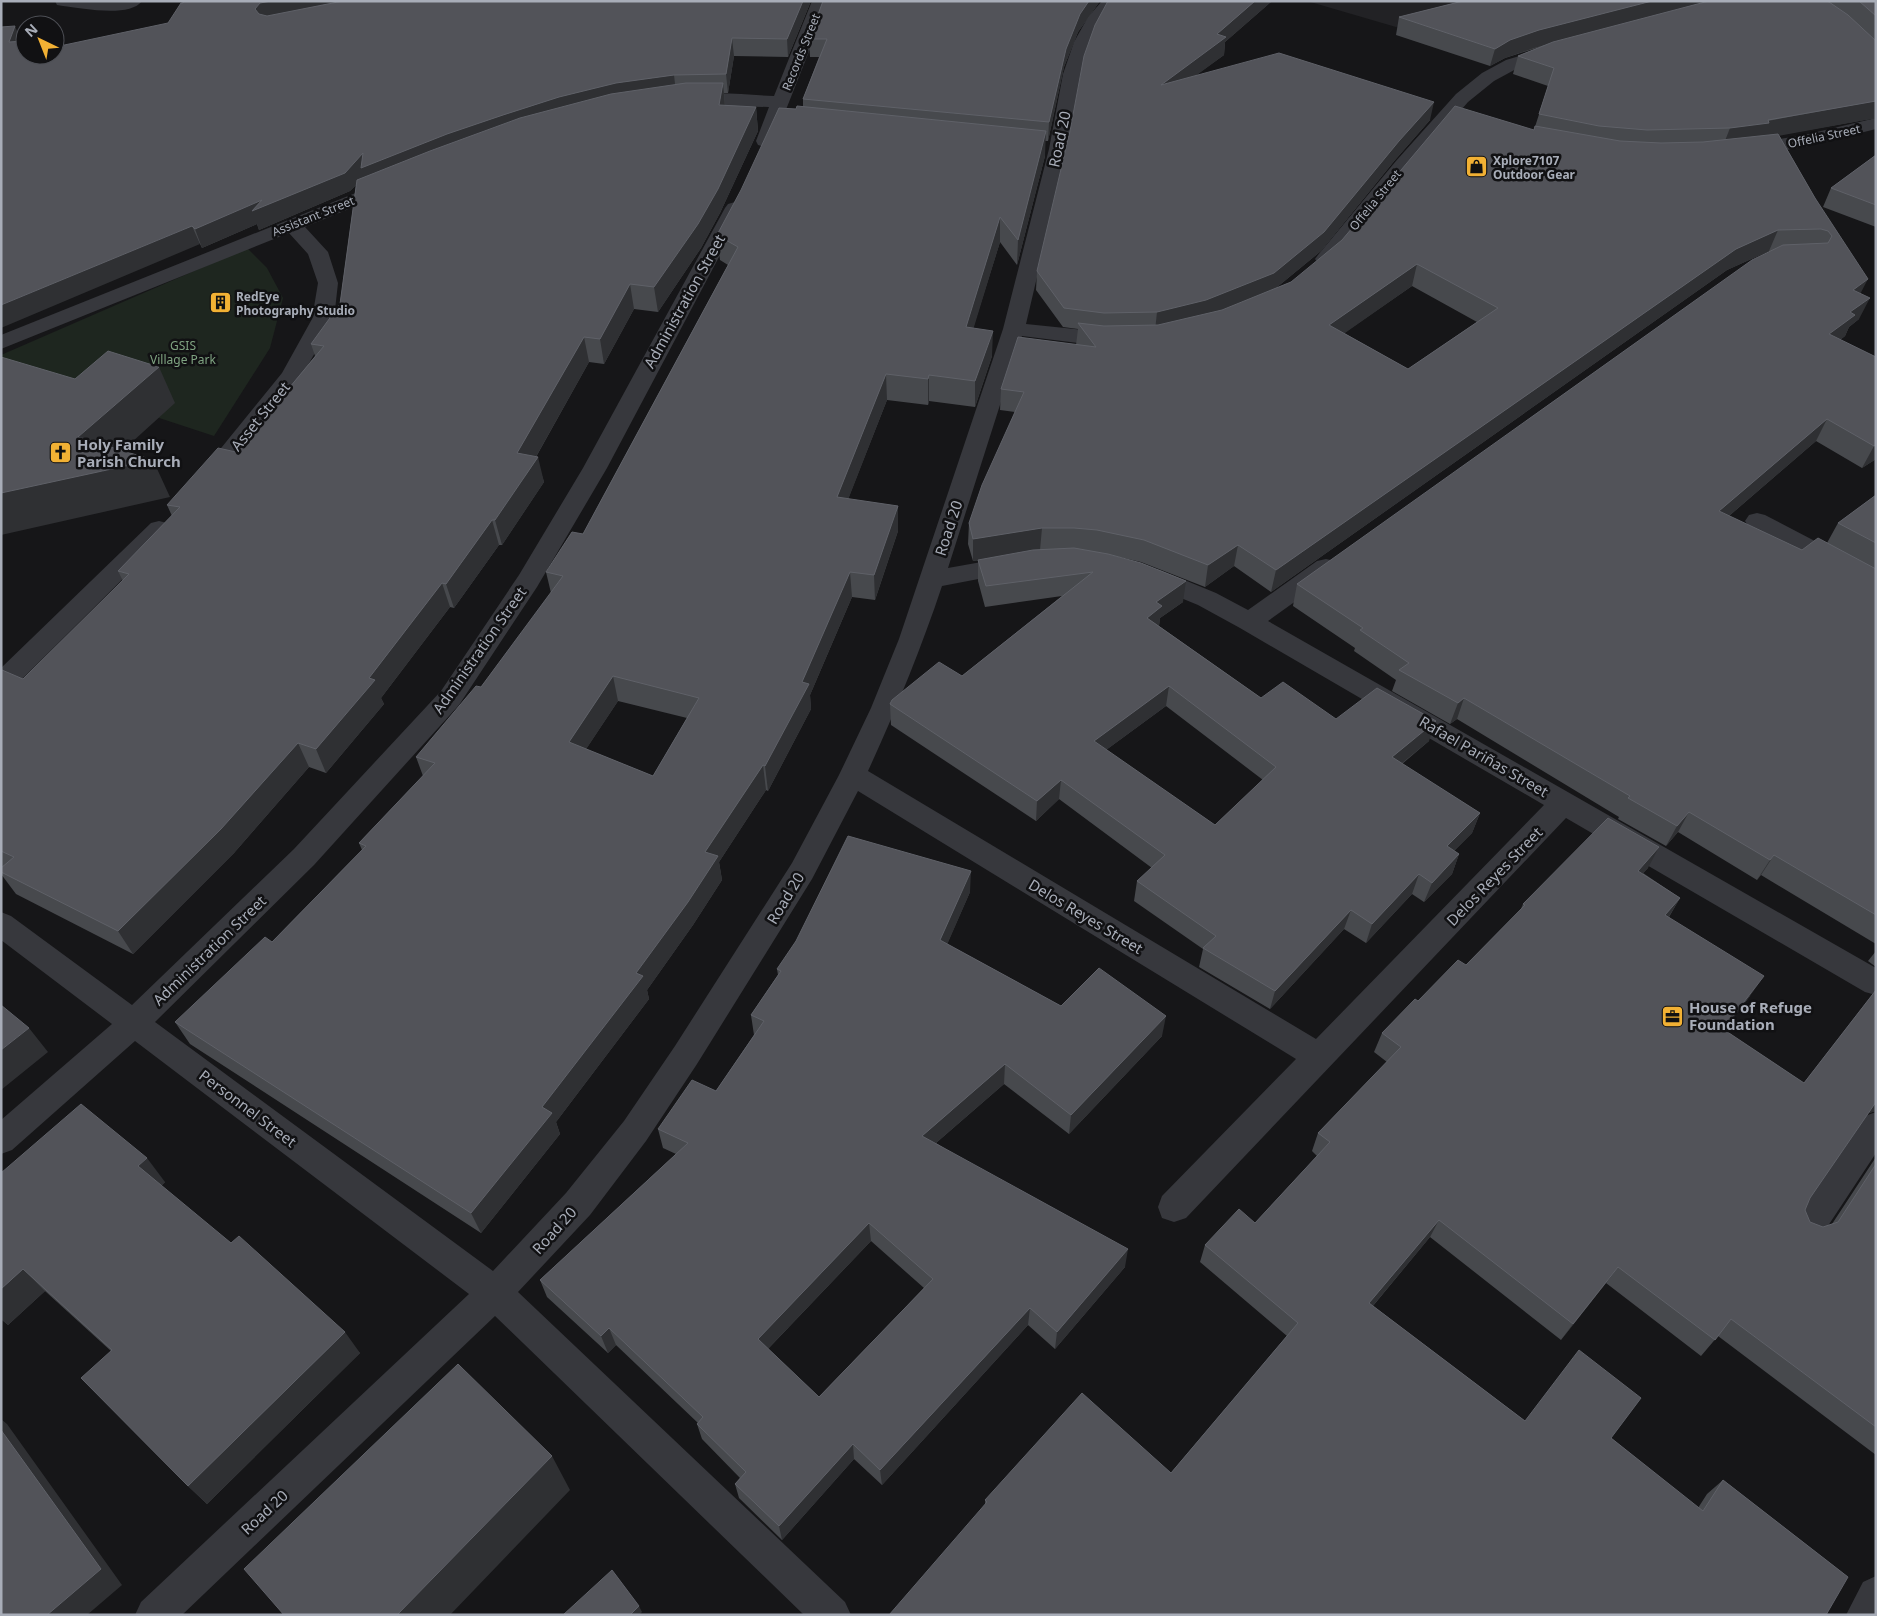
<svg xmlns="http://www.w3.org/2000/svg" width="1877" height="1616" font-family="'Noto Sans',sans-serif">
<rect width="100%" height="100%" fill="#161618"/>
<path fill="#222225" d="M1307,1H1499L1396,27Z"/>
<path fill="#1e261f" d="M247,248L267,268L283,298L270,348L214,436L1,366V355Z"/>
<g fill="none" stroke-linecap="round" stroke-linejoin="round">
<path fill="#37383d" fill-rule="evenodd" d="M55,1H142C130,18 81,8 63,6L57,5Z
M812,1H829L772,145L765,147L758,145L756,141L769,107L682,105L679,101L682,97C711,90 744,95 774,96Z
M1102,1H1119L1104,19L1092,42L1081,74L1067,149L1026,324L1123,334L1126,339L1123,344L1102,346L1022,336L948,568L1015,556L1024,558L1027,564L1024,570L1015,572L942,586C921,649 896,710 868,771L1316,1039L1544,805L1240,628L1198,605L1142,582L1139,576L1142,570L1151,568L1160,570L1216,593L1248,610L1317,561L1326,559L1335,561L1338,567L1335,573L1268,621L1876,968V995L1865,992L1566,818L1186,1218L1174,1222L1162,1218L1158,1207L1162,1196L1296,1059L858,791L812,879L697,1064L646,1141L590,1215L518,1292L845,1602L851,1615H804L495,1316L182,1615H135L141,1602L469,1294L135,1041L12,1150L1,1154V1120L112,1024L1,940V912L11,916L132,1005L294,849L441,691L519,575L583,468L725,208L728,204L735,202L742,204L745,208L607,468L537,587L459,705L314,865L155,1022L493,1271L566,1193L624,1121L675,1046L792,863L839,775L871,708L899,639L1003,329L1049,149L1063,74L1074,42L1088,17Z
M1552,46L1558,47L1561,51L1558,55L1518,68L1494,81L1468,102L1410,169L1332,263L1325,265L1318,263L1315,259L1318,255L1396,161L1456,94L1482,73L1506,60Z
M1876,118V129L1804,147L1748,156L1741,154L1739,150L1741,146L1748,144L1804,135Z
M388,180L395,182L398,186L395,190L305,227L328,252L338,283L334,319L299,381L216,484L208,487L200,484L196,479L282,373L312,319L318,283L308,254L289,233L1,349V335Z
M1757,513L1765,515L1876,573V592L1867,590L1749,527L1745,521L1749,515Z
M159,521L167,523L171,529L167,535L10,691L1,693V668L151,523Z
M1876,1112V1153L1820,1238L1808,1242L1796,1238L1791,1227L1796,1216L1865,1116Z
M1876,1576V1615H1846L1863,1582Z"/>
</g>
<path fill="#47494d" fill-rule="evenodd" d="M811,1L788,57L734,56L728,93H724L725,105L756,107L758,131L720,213L701,248L658,312L634,309L604,364L589,362L536,457L544,482L502,545H499L454,608L450,607L381,698L384,704L326,773L309,767L234,853L133,954L16,894L1,874V868L3,867L1,866V671L23,679L123,581L118,571L172,516L167,505L236,452L315,356L311,344L340,304L356,185L350,191L259,230L257,224L202,248L200,244L25,55Z
M823,1H1100L1078,32L1064,67L1048,141H1045V156L1017,265L1000,242L973,328L992,356L975,407L929,401L928,405L887,400L848,499L898,531L875,600L852,597L810,695L811,709L768,791L766,790L719,862L722,880L693,925L647,990L649,999L556,1122L560,1134L481,1233L190,1044L175,1022L272,942L362,850L359,843L423,776L416,757L481,687L551,593L546,572L583,534L728,265L720,260L717,235L796,109L803,107V99L819,57H810L809,39ZM618,701L687,718L653,776L586,749Z
M1108,1H1272L1225,42L1224,55L1196,75L1430,120L1395,160L1321,251L1276,288L1291,282L1534,130L1548,86L1513,74L1518,56L1543,46L1505,58L1490,66L1396,35L1399,17L1463,1H1876V118L1779,135L1815,198L1861,294L1859,319L1849,327L1845,336L1840,340L1876,357V459L1862,468L1816,441L1729,516L1802,550L1827,543L1838,523L1876,495V944L1761,875L1757,880L1678,832L1666,846L1618,819L1619,817L1457,719L1450,724L1392,691L1396,680L1354,651L1355,648L1293,606L1297,584L1771,251H1769L1727,270L1271,592L1234,566L1205,587L1141,562L1110,555L1183,602L1160,618L1159,626L1261,698L1336,719L1429,741L1402,764L1480,813L1472,833L1454,851L1459,854L1452,874L1424,902L1412,894L1366,943L1344,929L1270,1009L1199,967L1203,949L1134,901L1137,881L1152,868L1059,799L1036,821L891,725L890,704L962,676L1062,596L985,607L978,581V560H979L973,561L968,544L969,523L1015,412L1000,410L1001,389L1076,345L1078,329L1063,327L1036,290L1037,271ZM1412,286L1477,322L1408,369L1344,333ZM1166,706L1263,780L1215,825L1106,750Z
M1876,155V227L1823,207L1831,188Z
M1648,868L1643,873L1680,898L1669,917L1750,996L1724,1030L1804,1083L1876,990V1111L1868,1113L1810,1198L1805,1210L1810,1222L1823,1227L1832,1224L1876,1157V1455L1718,1336L1701,1356L1606,1283L1561,1340L1430,1237L1373,1306L1525,1421L1611,1438L1698,1508L1707,1494L1723,1480L1848,1577L985,1504V1500L1171,1473L1287,1336L1200,1262L1205,1245L1255,1223L1317,1156L1312,1151L1318,1133L1387,1062L1374,1052L1382,1033L1418,1001L1466,965L1520,911L1523,904Z
M970,892L947,944L1061,1006L1162,1036L1069,1134L1004,1084L936,1143L1125,1267L1055,1349L1028,1325L882,1485L854,1459L782,1540L739,1498L735,1484L740,1478L702,1439L697,1424L698,1423L616,1345L608,1353L547,1297L540,1280L676,1154L663,1148L658,1129L716,1091L754,1035L751,1015L778,975L777,969ZM871,1241L924,1288L819,1397L768,1349Z
M1876,951V967L1868,961Z
M1,1173L165,1182L161,1186L360,1353L207,1504L188,1486L111,1351L45,1291L8,1325L1,1319Z"/>
<path fill="#2f3033" d="M271,1H369L261,27L255,9L260,3Z
M803,1H811L788,57L787,39Z
M1089,1H1100L1078,32L1064,67L1048,141L1049,122L1066,49L1080,14Z
M1255,1H1272L1225,42L1224,55L1159,103L1161,85L1217,34Z
M1652,1H1713L1534,48L1505,58L1490,66L1495,49L1510,40L1539,30Z
M15,26L22,44L9,42Z
M732,38L734,56L728,93L726,74Z
M674,75L676,93L366,186L364,177L350,191L259,230L257,224L202,248L195,229L363,153L447,134L503,115L559,97L616,83Z
M723,83L725,107L719,105Z
M1876,101V118L1723,146L1730,128Z
M1434,102L1430,120L1395,160L1321,251L1271,292L1203,319L1155,331L1157,312Z
M756,107L758,131L720,213L701,248L658,312L654,287Z
M1046,131L1045,156L1017,265L1018,240Z
M1000,217V242L966,353V327Z
M192,226L200,244L1,328V305Z
M1778,230L1769,251L1727,270L1271,592L1276,570L1736,249Z
M1417,264L1412,286L1325,347L1329,325Z
M1868,279L1857,300L1853,290Z
M630,284L634,309L604,364L600,339Z
M1870,298L1859,319L1849,327L1845,336L1819,356L1829,334L1850,312Z
M993,331L992,356L975,407V381Z
M584,337L589,362L524,478L538,457L544,482L502,545L495,520L517,453Z
M159,367L175,403L99,472L153,460L170,497L1,535V493L78,437Z
M886,374L887,400L839,523L837,497Z
M929,375V401L928,405V379Z
M1827,419L1816,441L1709,533L1719,511Z
M1876,445V459L1862,468L1874,446Z
M898,506V531L875,600L874,575Z
M492,520L499,545L454,608L446,584Z
M1042,528L1040,550L973,561V539Z
M1238,545L1234,566L1205,587L1208,565Z
M850,572L852,597L810,695L811,709L768,791L765,766Z
M1186,581L1183,602L1160,618L1159,626L1147,618L1156,602Z
M442,583L450,607L381,698L384,704L326,773L316,749L369,678Z
M613,676L618,701L575,766L569,742Z
M1169,686L1166,706L1091,761L1094,741Z
M1464,698L1457,719L1450,724L1458,703Z
M1436,721L1429,741L1385,777L1392,757Z
M298,743L309,767L234,853L133,954L118,931Z
M763,765L766,790L719,862L722,880L693,925L647,990L649,999L556,1122L560,1134L481,1233L471,1213L542,1107L636,973L705,852Z
M1061,780L1059,799L1036,821L1037,801Z
M1689,812L1678,832L1666,846L1677,826Z
M1480,813L1472,833L1439,865L1447,846Z
M1659,847L1648,868L1627,891L1638,871Z
M1459,854L1452,874L1424,902L1432,883Z
M1774,855L1761,875L1757,880L1770,860Z
M971,871L970,892L940,961V940Z
M1419,874L1412,894L1366,943L1372,924Z
M1680,898L1668,918L1665,915Z
M1351,910L1344,929L1270,1009L1275,991Z
M1764,976L1750,996L1710,1048L1723,1029Z
M1166,1016L1162,1036L1069,1134L1071,1115Z
M29,1028L48,1052L1,1090V1050Z
M1005,1064L1004,1084L922,1155V1136Z
M1876,1101V1111L1863,1115Z
M147,1158L165,1182L157,1190L138,1166Z
M1439,1220L1430,1237L1361,1320L1369,1303Z
M869,1223L871,1241L761,1356L758,1339Z
M1128,1249L1125,1267L1055,1349L1057,1332Z
M1618,1267L1606,1283L1561,1340L1573,1324Z
M23,1269L45,1291L8,1325L1,1319V1289Z
M1030,1308L1028,1325L882,1485L880,1470Z
M609,1328L616,1345L608,1353L601,1336Z
M345,1332L360,1353L207,1504L188,1486Z
M1,1419L7,1424L122,1585L87,1615H47L1,1430Z
M853,1444L854,1459L782,1540L779,1526Z
M552,1456L570,1490L450,1615H397Z
M639,1606L642,1612L639,1615H630Z"/>
<path fill="#525359" stroke="#5f6168" fill-rule="evenodd" d="M183,1H271L260,3L255,9L259,14L267,16L343,1H803L787,39L732,38L726,74L674,75L616,83L559,97L503,115L447,134L361,168L363,153L345,173L252,211L262,200L195,229L192,226L1,305V27L15,26L9,42L25,41V55H55V47L168,23L181,3H183Z
M823,1H1089L1080,14L1066,49L1049,122L803,99L827,39H809Z
M1108,1H1255L1217,34L1226,37L1161,85L1279,53L1434,102L1399,141L1324,232L1274,273L1206,300L1157,312L1104,313L1064,308L1037,271L1070,131L1084,56L1095,25Z
M1463,1H1652L1539,30L1510,40L1495,49L1399,17Z
M1709,1H1826L1829,2L1848,15L1876,41V101L1768,120L1769,123L1730,128L1647,130L1599,126L1539,114L1554,68L1518,56L1553,42Z
M1859,1H1876V16Z
M686,83H723L719,105L756,107L718,189L698,224L654,287L630,284L600,339L584,337L517,453L538,457L495,520H492L446,584L442,583L369,678L375,680L316,749L298,743L221,829L118,931L1,872V868L14,857L1,851V671L2,670L23,679L129,574L118,571L180,507L167,505L218,448L236,452L324,346L311,344L340,304L357,180L430,151L520,118L611,94Z
M797,106L1046,131L1018,240L1000,217L966,327L993,331L975,381L929,375L928,379L886,374L837,497L898,506L874,575L850,572L802,682L809,684L765,766L763,765L705,852L718,856L688,902L636,973L643,976L542,1107L552,1113L471,1213L175,1022L265,937L272,942L366,846L359,843L435,763L416,757L476,686L481,687L563,576L546,572L572,532L583,534L738,247L717,235L741,190L779,108L796,109ZM613,676L699,698L653,776L569,742Z
M1455,106L1534,130L1535,126L1620,141L1661,143L1703,142L1778,134L1815,198L1868,279L1853,290L1870,298L1850,312L1855,315L1829,334L1876,357V445L1874,446L1827,419L1719,511L1802,550L1818,538L1876,569V915L1774,855L1770,860L1689,812L1677,826L1628,798L1630,796L1464,698L1458,703L1399,670L1409,663L1360,630L1363,628L1297,584L1752,260L1783,245L1828,243L1832,236L1828,231L1821,229L1778,230L1736,249L1276,570L1238,545L1208,565L1144,540L1097,530L1074,528H1042L973,539L969,523L982,485L1024,392L1001,389L1018,337L1096,347L1078,323L1104,326L1158,325L1222,310L1291,282L1342,240ZM1417,264L1498,308L1408,369L1329,325Z
M1876,155V205L1831,188Z
M108,351L159,367L78,437L153,460L1,493V357L75,379Z
M1876,495V543L1838,523Z
M1074,548L1108,554L1141,563L1186,581L1156,602L1162,606L1147,618L1261,698L1283,682L1336,719L1377,688L1436,721L1392,757L1480,813L1447,846L1459,854L1432,883L1419,874L1372,924L1351,910L1275,991L1203,948L1216,936L1137,881L1165,855L1061,780L1037,801L890,704L892,700L939,662L962,676L1093,572L986,586L978,560L1033,550ZM1169,686L1276,767L1215,825L1094,741Z
M1608,818L1659,847L1638,871L1680,898L1665,915L1764,976L1723,1029L1804,1083L1876,990V1102L1810,1198L1805,1210L1810,1222L1823,1227L1838,1222L1876,1164V1427L1731,1319L1715,1340L1618,1267L1573,1324L1439,1220L1369,1303L1525,1421L1579,1350L1641,1398L1611,1438L1703,1511L1723,1480L1848,1577L1826,1615H889L987,1502L985,1500L1082,1393L1171,1473L1298,1323L1205,1245L1239,1209L1255,1223L1330,1142L1318,1133L1401,1047L1382,1033L1415,999L1418,1001L1458,960L1466,965L1525,905L1523,904Z
M848,836L971,871L940,940L1061,1006L1099,968L1166,1016L1071,1115L1005,1064L922,1136L1128,1249L1057,1332L1030,1308L880,1470L853,1444L779,1526L735,1484L746,1472L697,1424L703,1417L609,1328L601,1336L540,1280L688,1143L658,1129L692,1080L716,1091L764,1021L751,1015L781,971L777,969L796,941ZM869,1223L933,1279L819,1397L758,1339Z
M1,1005L29,1028L1,1050Z
M81,1104L147,1158L138,1166L231,1243L239,1236L345,1332L188,1486L81,1378L112,1350L23,1269L1,1289V1173Z
M458,1364L552,1456L397,1615H284L244,1569Z
M1,1430L101,1569L47,1615H1Z
M612,1570L639,1606L630,1615H563Z"/>
<defs>
<symbol id="shop-square" viewBox="-11 -11 22 22"><rect x="-9" y="-9" width="18" height="18" rx="4" fill="#f2b134" stroke="#111113"/><path d="M-5-2.5h2.3a2.7 3.5 0 0 1 5.4 0H5L5.5 6h-11ZM-1.5-2.5h3a1.5 2.3 0 0 0-3 0Z" fill="#111"/></symbol>
<symbol id="building-square" viewBox="-11 -11 22 22"><rect x="-9" y="-9" width="18" height="18" rx="4" fill="#f2b134" stroke="#111113"/><path d="M-4-6H4V6H1V3H-1V6H-4ZM-2.5-4.3h1.7v1.8h-1.7ZM.8-4.3h1.7v1.8H.8ZM-2.5-1h1.7V.8h-1.7ZM.8-1h1.7V.8H.8Z" fill="#111"/></symbol>
<symbol id="church-square" viewBox="-11 -11 22 22"><rect x="-9" y="-9" width="18" height="18" rx="4" fill="#f2b134" stroke="#111113"/><path d="M-1.2-6h2.4v3.5h3.3v2.4h-3.3V6h-2.4V-.1h-3.3v-2.4h3.3Z" fill="#111"/></symbol>
<symbol id="office-square" viewBox="-11 -11 22 22"><rect x="-9" y="-9" width="18" height="18" rx="4" fill="#f2b134" stroke="#111113"/><path d="M-6-3h4V-5.5h4V-3h4V5H-6ZM-1-4.5V-3h2v-1.5ZM-6 0V1H6V0Z" fill="#111"/></symbol>
</defs>
<g fill-rule="evenodd">
<use href="#shop-square" x="1464" y="154" width="25" height="25"/>
<use href="#building-square" x="208" y="290" width="25" height="25"/>
<use href="#church-square" x="48" y="440" width="25" height="25"/>
<use href="#office-square" x="1660" y="1004" width="25" height="25"/>
</g>
<g text-anchor="middle" dominant-baseline="central" stroke-width="5" stroke-linejoin="round" paint-order="stroke">
<g font-size="12" fill="#a8adb8" stroke="#111113">
<text transform="translate(801 52) rotate(-68)">Records Street</text>
<text transform="translate(1824 136) rotate(-12)">Offelia Street</text>
<text transform="translate(1375 200) rotate(-51)">Offelia Street</text>
<text transform="translate(313 216) rotate(-22)">Assistant Street</text>
</g>
<g font-size="12" font-weight="bold" fill="#a8adb8" stroke="#111113" text-anchor="start">
<text x="1493" y="160">Xplore7107<tspan x="1493" dy="14">Outdoor Gear</tspan></text>
<text x="236" y="296">RedEye<tspan x="236" dy="14">Photography Studio</tspan></text>
</g>
<g font-size="12" fill="#7fa381" stroke="#111113">
<text x="183" y="345">GSIS<tspan x="183" dy="14">Village Park</tspan></text>
</g>
<g font-size="15" fill="#a8adb8" stroke="#111113">
<text transform="translate(1059 139) rotate(-78)">Road 20</text>
<text transform="translate(684 301) rotate(-61)">Administration Street</text>
<text transform="translate(260 416) rotate(-51)">Asset Street</text>
<text transform="translate(948 528) rotate(-72)">Road 20</text>
<text transform="translate(479 650) rotate(-55)">Administration Street</text>
<text transform="translate(1484 756) rotate(30)">Rafael Pariñas Street</text>
<text transform="translate(1494 876) rotate(-46)">Delos Reyes Street</text>
<text transform="translate(785 898) rotate(-59)">Road 20</text>
<text transform="translate(1086 916) rotate(31)">Delos Reyes Street</text>
<text transform="translate(209 950) rotate(-44)">Administration Street</text>
<text transform="translate(248 1108) rotate(37)">Personnel Street</text>
<text transform="translate(554 1230) rotate(-48)">Road 20</text>
<text transform="translate(264 1512) rotate(-43)">Road 20</text>
</g>
<g font-size="15" font-weight="bold" fill="#a8adb8" stroke="#111113" text-anchor="start">
<text x="77" y="444">Holy Family<tspan x="77" dy="17">Parish Church</tspan></text>
<text x="1689" y="1007">House of Refuge<tspan x="1689" dy="17">Foundation</tspan></text>
</g>
</g>
<rect width="1877" height="1616" fill="none" stroke="#a8adb8" stroke-width="5"/>
<g transform="translate(40 40) rotate(317)"><circle r="24" fill="#111113" stroke="#4d4f55"/>
<path d="M0-4L9 19L0 12L-9 19Z" fill="#f2b134"/>
<text y="-8" font-size="14" font-weight="bold" text-anchor="middle" fill="#a8adb8">N</text>
</g>
</svg>
